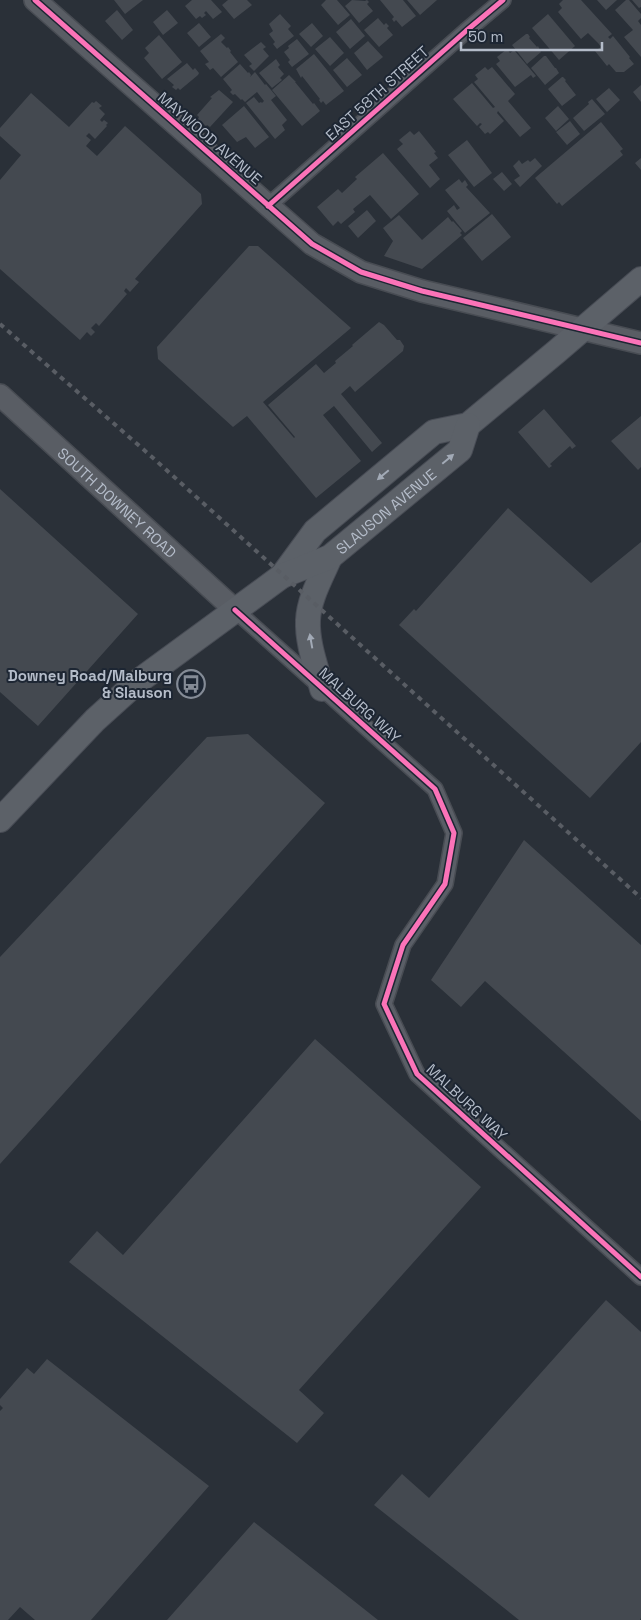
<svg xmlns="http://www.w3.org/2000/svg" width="641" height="1620" font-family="'Space Grotesk',sans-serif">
<rect width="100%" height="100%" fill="#2a3038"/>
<path fill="#444950" d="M114,0H143L125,14Z
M192,0H211L222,12L213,19L206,11L204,13L206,15L202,18L200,16L196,19L185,6Z
M228,0H247L252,5L234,19L222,5Z
M326,0H337L350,15L338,25L321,5Z
M352,0L365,1L367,0L369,2L367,4L373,11L359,23L345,6Z
M380,0H403L416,16L402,27L396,20L394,22L392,19L394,17Z
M407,0H437L420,15Z
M563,0H581L612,34L608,37L610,39L613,36L630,57L629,58L634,64L624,72H616L609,64L607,66L595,51L601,47L598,43L588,33L581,39L558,12L562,8L559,4Z
M597,0H617L606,10Z
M626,0H629L641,14V18L638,21L641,25V57L624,37L633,30L615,10Z
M632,0H641V7L639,8Z
M117,10L133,30L122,40L105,21Z
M167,10L178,23L163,35L153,22Z
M280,14L291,26L288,29L294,36L277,49L273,44L275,42L269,34L273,31L269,24Z
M548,14L575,46L559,60L532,28Z
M378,18L384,25L386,23L389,26L387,28L393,35L379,47L364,30Z
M351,19L365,36L350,49L336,32Z
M199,23L211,37L199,47L187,33Z
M312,23L323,36L311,47L299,34Z
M221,34L225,38L221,42L227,48L228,47L231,51L230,52L238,62L221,77L213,68L210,70L205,64L209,62L200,51Z
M526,34H528L530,37L529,38L537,47L538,46L541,52L527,64L512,45Z
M159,35L182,62L162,79L144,58L149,53L145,48Z
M330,37L344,53L330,66L315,49Z
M297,39L309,54L292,67L288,62L290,60L284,52L289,48L288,46Z
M368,41L383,57L367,70L354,53Z
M261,42L266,47L263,49L269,56L254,71L249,66L252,64L244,55Z
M507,49L510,53L514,50L536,76L533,78L531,75L515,87L496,64L500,61L497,57Z
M314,54L344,91L326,105L323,101L321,103L319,100L320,99L302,76L301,78L296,69Z
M544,56H546L555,68H556L559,73L545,85L531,68Z
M347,58L362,75L347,87L333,70Z
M276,59L280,65L278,67L284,74L280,78L282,80L272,88L259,73Z
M187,63L193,70L195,68L199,73L198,75L180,90L178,88L176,90L172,87L174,85L167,79Z
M240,64L248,73L249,72L251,75L250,77L255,72L265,85L266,84L276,96L271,100L287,120L282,125L285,130L275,139L246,103L254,97L259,103L261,102L262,103L264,101L257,92L245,102L242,99L241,100L235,94L233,95L230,92L232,90L223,79Z
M485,67L488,70L492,67L515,94L508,101L531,128L520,137L498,111L497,113L504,121L490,134L488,132L485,134L479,127L482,124L480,123L477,126L453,99L472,83L493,108L495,107L474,82L478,79L475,75Z
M289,75L296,82H295L313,104L314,103L320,111L302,126L272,90Z
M562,77H563L566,80L565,81L576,95L562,106L548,89Z
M641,85V102L633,92Z
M609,88L620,100L607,112L596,99Z
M219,90L233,102L210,127L207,125L206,126L198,119L199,117L197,115L212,98L210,97Z
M31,93L69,127L92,102L94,103L96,101L102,106L99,108L105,114L100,120L102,122L104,120L108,123L106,125L107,126L95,139L89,133L86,136L91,140L86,146L97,156L125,126L201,194L202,204L135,279L139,282L130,292L126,288L124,291L127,294L99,326L96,323L91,328L95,332L91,336L87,332L80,340L0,269V180L21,155L0,136V128Z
M592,99L605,114L584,131L573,118L589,104L588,102Z
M244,106L269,137L255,148L246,137L237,142L222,125Z
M558,106L569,119L556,131L545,118Z
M570,121L580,134L567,145L556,132Z
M601,122L623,149L620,151L623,155L562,206L559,202L557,204L535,178Z
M410,131L414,135L419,131L436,152L434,153L438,158L429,165L440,179L430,188L397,149L403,144L399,140Z
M467,140L492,173L474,187L448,155Z
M383,153L419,194L391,219L370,195L353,209L355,212L341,224L338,221L333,226L317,207L338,189L342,193L357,179L355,177Z
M535,158L542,166L520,187L514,180L520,176L513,166L519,160L522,164L528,160L530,162Z
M641,158V170L635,163Z
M502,172L512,184L504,191L493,179Z
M459,179L462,183L465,180L468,185L466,187L490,213L465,233L447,211L454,205L457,210L460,208L445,190Z
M367,210L376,221L358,238L348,226Z
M492,214L511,237L482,261L463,238Z
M399,215L422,240L448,217L452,222L453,221L462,231L460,233L462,235L422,269L384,256L393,241L383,228Z
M249,246H258L351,328L263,402L294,438L295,437L268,405L316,364L324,373L336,363L335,361L353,346L352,345L379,322L384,325L397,340H400L404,346L403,351L355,392L350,386L341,394L382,443L372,452L334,406L323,415L361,461L316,498L247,416L233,427L158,359L157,347Z
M544,409L576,446L572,449L570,446L550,464L552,466L549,468L518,432Z
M641,416V467L638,470L611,441Z
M0,489L138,614L38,726L0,692Z
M508,508L591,583L641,542V742L590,798L399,625L414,609L416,611Z
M248,734L325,803L0,1164V957L207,737Z
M524,840L641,945V1121L485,981L461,1007L431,980Z
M315,1039L481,1187L299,1390L324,1413L297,1443L69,1262L97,1231L123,1255Z
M606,1300L641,1332V1618L640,1620H519L374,1505L402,1474L429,1498Z
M47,1359L209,1486L91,1620H35L20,1607L8,1620H0V1411L3,1408L0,1405V1399L27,1368L34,1374Z
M254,1522L378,1620H167Z"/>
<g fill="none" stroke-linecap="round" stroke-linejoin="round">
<defs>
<path id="street" d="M268,206L466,31L503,0
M235,610L435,789L454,833L445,884L403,945L384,1004L417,1074L641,1277"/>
<g id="secondary">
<path d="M35,0L312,244L361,272L422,291L641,343"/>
<path id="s1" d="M0,395L235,610"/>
</g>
<g id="primary">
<path d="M282,576L315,531L434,432L468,425L556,352L641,279"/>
<path d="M322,689C316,666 307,643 308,620C309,598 322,576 330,557"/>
<path id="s2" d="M0,820L95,720L136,683L282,576L330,557L460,450L468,425"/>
</g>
</defs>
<use href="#street" stroke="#484c53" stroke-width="18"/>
<use href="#secondary" stroke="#484c53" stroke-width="24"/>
<use href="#primary" stroke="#484c55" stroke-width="26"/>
<use href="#street" stroke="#5a5e66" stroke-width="15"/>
<use href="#secondary" stroke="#595d64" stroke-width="21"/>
<use href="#primary" stroke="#5c6168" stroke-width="24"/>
<path stroke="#595d64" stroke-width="4" stroke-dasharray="5 5" stroke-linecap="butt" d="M0,324L152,457L641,898"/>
<defs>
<path id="cycleway" d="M35,0L312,244L361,272L422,291L641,343
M268,206L466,31L503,0
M235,610L435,789L454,833L445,884L403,945L384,1004L417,1074L641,1277"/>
</defs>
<use href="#cycleway" stroke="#1d2633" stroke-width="8"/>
<use href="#cycleway" stroke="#fb73b8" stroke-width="5"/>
</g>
<defs><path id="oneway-solid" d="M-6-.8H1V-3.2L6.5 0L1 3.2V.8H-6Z" transform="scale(1.25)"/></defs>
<g fill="#a2aab6">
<use href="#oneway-solid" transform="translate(448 459) rotate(-40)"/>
<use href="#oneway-solid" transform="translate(383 475) rotate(140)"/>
<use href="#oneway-solid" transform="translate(311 641) rotate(-100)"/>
</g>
<defs>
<symbol id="bus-ring" viewBox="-11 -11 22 22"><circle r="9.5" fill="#1d2633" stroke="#848b96" stroke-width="1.5"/><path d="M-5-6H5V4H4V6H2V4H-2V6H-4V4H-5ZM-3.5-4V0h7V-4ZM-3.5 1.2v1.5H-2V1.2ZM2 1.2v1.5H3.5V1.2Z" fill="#848b96"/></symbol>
</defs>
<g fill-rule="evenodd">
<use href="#bus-ring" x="175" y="668" width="32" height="32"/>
</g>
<g text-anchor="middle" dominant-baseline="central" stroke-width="4" stroke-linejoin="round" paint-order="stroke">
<g font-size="15" fill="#b4bcc9" stroke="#1d2633">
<text transform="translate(377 93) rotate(-42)">EAST 58TH STREET</text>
<text transform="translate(210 138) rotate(41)">MAYWOOD AVENUE</text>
<text stroke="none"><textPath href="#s1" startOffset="159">SOUTH DOWNEY ROAD</textPath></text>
<text stroke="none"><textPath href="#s2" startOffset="498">SLAUSON AVENUE</textPath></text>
<text transform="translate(360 705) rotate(42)">MALBURG WAY</text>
<text transform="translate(467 1102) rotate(43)">MALBURG WAY</text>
</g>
<g font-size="15" font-weight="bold" fill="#b4bcc9" stroke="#1d2633" text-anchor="end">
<text x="172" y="675">Downey Road/Malburg<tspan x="172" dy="17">&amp; Slauson</tspan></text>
</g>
</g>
<path d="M461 42v8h141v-8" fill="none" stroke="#b4bcc9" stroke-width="2.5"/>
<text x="468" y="42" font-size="15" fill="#b4bcc9" stroke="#1d2633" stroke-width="4" paint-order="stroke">50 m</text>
</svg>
